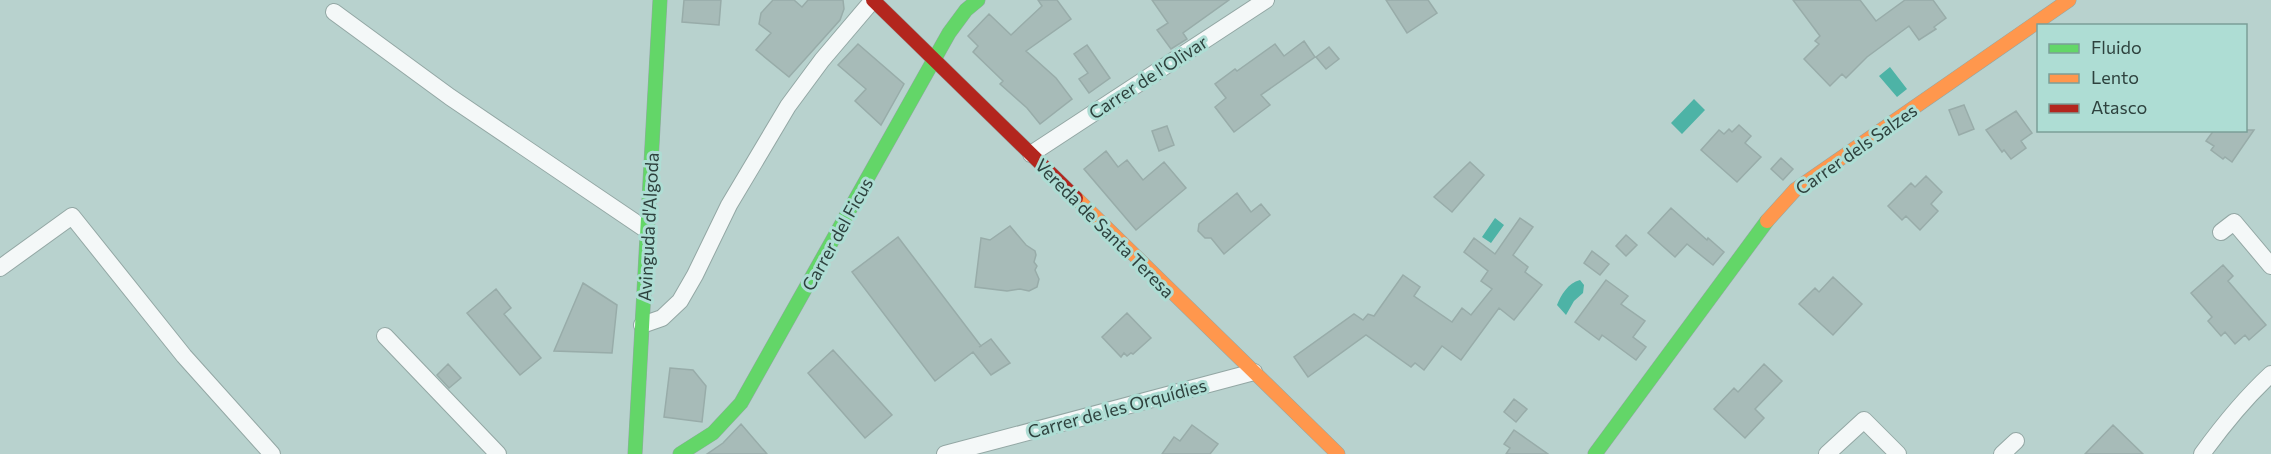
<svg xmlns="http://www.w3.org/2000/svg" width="2271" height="454" font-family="Commissioner,sans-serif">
<rect width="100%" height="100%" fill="#b8d2ce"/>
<path fill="#4db3a6" d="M1890,67L1907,89L1897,97L1879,76Z
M1694,99L1705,110L1682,134L1671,123Z
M1495,218L1504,225L1491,243L1482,237Z
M1580,280L1584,285L1583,293L1574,301L1566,315L1557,305C1561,295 1568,283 1580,280Z"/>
<path fill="#a7bbb8" stroke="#98aca9" stroke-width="1.5" d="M684,0H721L719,25L682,22Z
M773,0H794L802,7L808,0H843L844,9L840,20L789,77L756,50L771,33L759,24L761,13Z
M1038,0H1057L1071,19L1026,51L1056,78L1072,99L1040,124L1027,108L1000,84L1003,81L973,52L978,46L968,36L989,14L1011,35L1042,6Z
M1152,0H1229L1183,33L1187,39L1171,49L1157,30L1168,23Z
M1386,0H1428L1437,13L1407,33Z
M1793,0H1860L1876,21L1905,0H1933L1946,18L1934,27L1936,29L1919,40L1909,26L1867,57L1846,78L1842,74L1830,86L1804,59L1819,44L1815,41L1820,36Z
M1304,41L1315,57L1261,95L1270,105L1234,132L1215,107L1226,98L1215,84L1235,69L1237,71L1275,44L1284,56Z
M858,44L904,84L881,125L855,101L866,89L838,65Z
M1087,45L1110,78L1089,93L1079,79L1088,73L1074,54Z
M1329,47L1339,59L1326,69L1316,57Z
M1964,105L1974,129L1959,135L1949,110Z
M2016,111L2032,133L2021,141L2026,148L2011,159L2004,150L2002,152L1986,130Z
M1739,125L1751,136L1745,143L1761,157L1737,182L1701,150L1719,130L1724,134L1729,129L1732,132Z
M1167,126L1174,145L1159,151L1152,131Z
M2214,130H2254L2232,162L2225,157L2223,159L2211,150L2214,146L2206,141Z
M1106,151L1118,167L1127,160L1143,180L1164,162L1186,188L1136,230L1084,169Z
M1781,158L1793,169L1783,180L1771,169Z
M1470,162L1484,175L1452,212L1434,197Z
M1926,176L1942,192L1931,204L1938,211L1920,230L1906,216L1902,220L1888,206L1911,183L1915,187Z
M1237,193L1251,212L1261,204L1270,215L1224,254L1211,238H1205L1198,231L1199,224Z
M1671,208L1707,240L1708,238L1724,252L1713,265L1687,244L1675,257L1648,233Z
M1520,218L1533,227L1513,255L1528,267L1525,272L1542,285L1514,320L1499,308L1461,360L1442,346L1424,370L1415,363L1411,367L1366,335L1308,377L1294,357L1354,314L1363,320L1368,314L1374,316L1403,275L1420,287L1414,296L1452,322L1462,308L1471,315L1492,289L1481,281L1488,271L1464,252L1474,238L1495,254Z
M1010,226L1026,245L1035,251L1036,255L1034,262L1037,266L1035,270L1039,279L1037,287L1029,291L1020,289L1007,291L975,287L981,238L990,240Z
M1626,235L1637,245L1626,256L1616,246Z
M898,237L981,346L979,347L991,339L1010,363L991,375L973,352L935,381L852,272Z
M1592,251L1609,264L1600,275L1584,263Z
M2223,265L2233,276L2228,281L2266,325L2249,340L2245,335L2235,344L2225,332L2221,336L2208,321L2212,317L2191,293Z
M1833,277L1862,304L1833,335L1799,304L1815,288L1819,292Z
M1606,280L1628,296L1621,304L1645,321L1633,337L1646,347L1636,360L1602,335L1599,340L1575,322Z
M583,283L617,305L612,353L554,351Z
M496,289L511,308L504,314L541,358L520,375L467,313Z
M1127,313L1151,338L1133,354L1131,353L1127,356L1124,353L1121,357L1102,337Z
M833,350L892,415L865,438L808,373Z
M448,364L461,378L449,388L437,375Z
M1764,364L1782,381L1755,409L1764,418L1745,438L1714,409L1734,388L1738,392Z
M670,368L693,370L706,386L702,422L664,417Z
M1514,399L1527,409L1516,422L1504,412Z
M741,424L767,454H707L723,443Z
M1192,425L1218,444L1210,454H1162L1174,437L1180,441Z
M2113,425L2143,454H2085Z
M1514,430L1548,454H1506L1510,448L1504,444Z"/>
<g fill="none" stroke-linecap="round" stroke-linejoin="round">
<defs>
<path id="street" d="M334,12L450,97L648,231
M1031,154L1266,0
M2221,232L2234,222L2271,266
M0,268L72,216L184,356L272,454
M642,325L662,318L680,301L695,275L729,205L788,106L822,60L873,0
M385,336L498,454
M945,454L1254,372
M1827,454L1864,420L1898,454
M2002,454L2016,441
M2202,454C2223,425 2245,398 2271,374"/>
<path id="fast" d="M635,454L660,0
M680,454L713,433L741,403L949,33L966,10L978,0
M1595,454L1767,221"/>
<path id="slow" d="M1076,198L1338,454
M1767,221L1795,190L2069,0"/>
<path id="jam" d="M873,0L1076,198"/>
</defs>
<use href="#street" stroke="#93a7a4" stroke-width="18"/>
<use href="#fast" stroke="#93a7a4" stroke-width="15"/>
<use href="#slow" stroke="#93a7a4" stroke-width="15"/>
<use href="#jam" stroke="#93a7a4" stroke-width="15"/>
<use href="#street" stroke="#f4f8f8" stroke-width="16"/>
<use href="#fast" stroke="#63d668" stroke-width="14"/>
<use href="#slow" stroke="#ff974d" stroke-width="14"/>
<use href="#jam" stroke="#b3261e" stroke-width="14"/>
</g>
<g text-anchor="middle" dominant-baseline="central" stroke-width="6" stroke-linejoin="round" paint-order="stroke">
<g font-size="18" fill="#2e423e" stroke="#aeddd4">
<text transform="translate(1148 77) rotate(-33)">Carrer de l'Olivar</text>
<text transform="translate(1856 149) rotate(-35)">Carrer dels Salzes</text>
<text transform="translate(648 227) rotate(-87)">Avinguda d'Algoda</text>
<text transform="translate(1105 228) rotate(45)">Vereda de Santa Teresa</text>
<text transform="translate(837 234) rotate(-61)">Carrer del Ficus</text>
<text transform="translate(1117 408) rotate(-15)">Carrer de les Orquídies</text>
</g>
</g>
<rect x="2037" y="24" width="210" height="108" fill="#aeddd4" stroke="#7b9f98" stroke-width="1.5"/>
<rect x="2049" y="44" width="30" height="9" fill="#63d668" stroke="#7b9f98" stroke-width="1.5"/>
<text x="2091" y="54" font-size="18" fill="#2e423e">Fluido</text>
<rect x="2049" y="74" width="30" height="9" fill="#ff974d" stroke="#7b9f98" stroke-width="1.5"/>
<text x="2091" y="84" font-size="18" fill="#2e423e">Lento</text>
<rect x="2049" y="104" width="30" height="9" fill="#b3261e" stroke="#7b9f98" stroke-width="1.5"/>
<text x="2091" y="114" font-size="18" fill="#2e423e">Atasco</text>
</svg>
